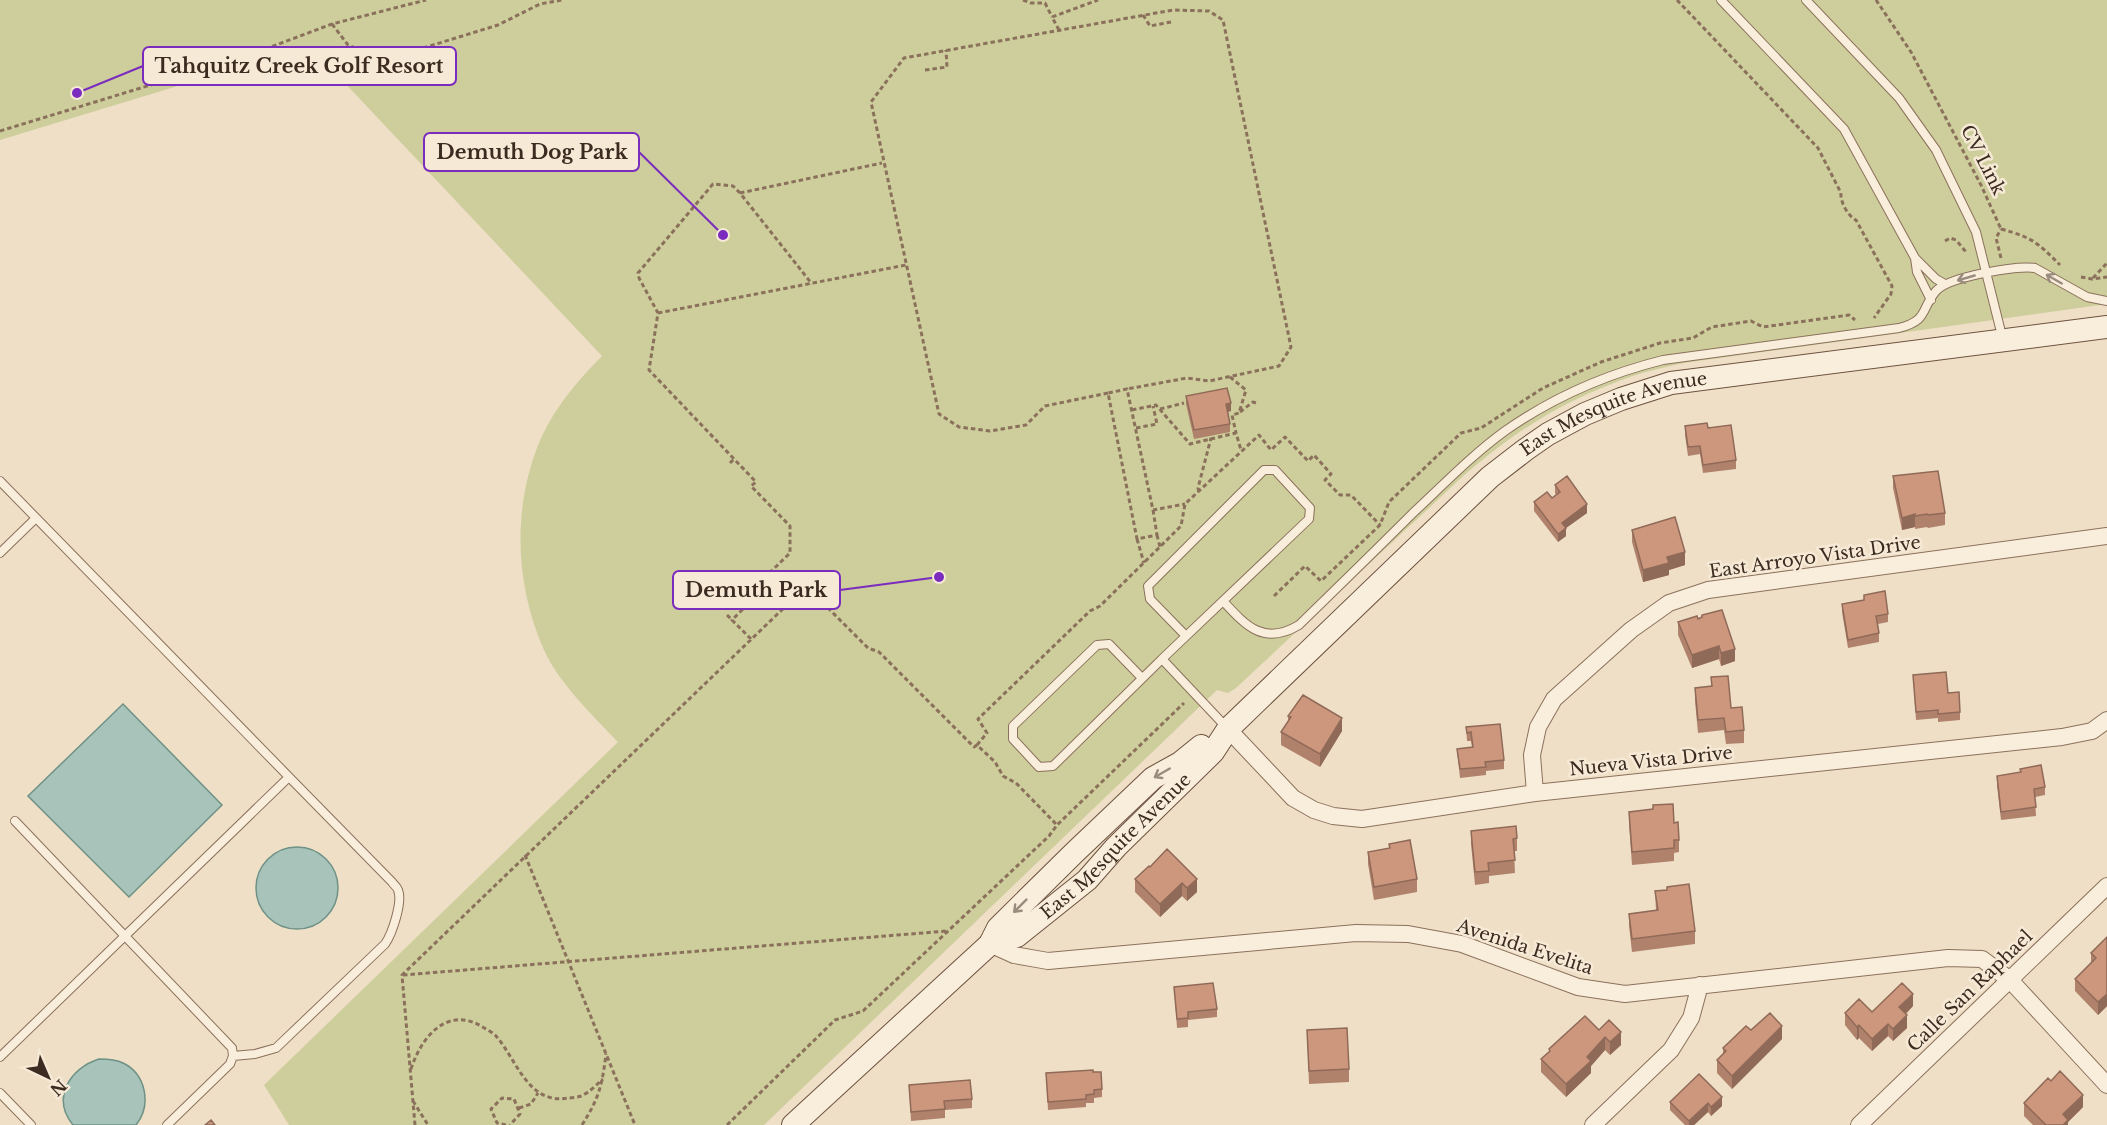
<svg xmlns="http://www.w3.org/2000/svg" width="2107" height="1125" font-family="'Libre Baskerville',serif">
<rect width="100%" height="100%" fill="#efdfc7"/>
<path fill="#cdce9b" d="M0,0H2107V304L1684,363C1666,367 1647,371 1630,377C1562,401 1513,432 1460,479L1236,688L1228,693L1217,690L764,1125H289L264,1085L618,742C593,716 558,682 544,650C514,583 512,503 542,436C556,406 579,379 602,356L310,46L0,140Z"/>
<path fill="#a8c3b9" stroke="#6f9286" stroke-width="1.5" d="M123,704L222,805L129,897L28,796Z
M256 888a41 41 0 1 1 82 0a41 41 0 1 1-82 0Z
M99,1059C107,1059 115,1059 123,1063C146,1074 152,1105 136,1125H73C51,1098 70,1068 99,1059Z"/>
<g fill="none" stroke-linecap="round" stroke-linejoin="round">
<defs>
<path id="lane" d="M1721,0L1844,129L1915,258L1936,279L1945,284
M1806,0L1899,98L1936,150L1976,232L2003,340
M1915,258L1917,272L1931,300
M0,481L289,777
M0,553L36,518
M1223,601C1246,626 1264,646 1299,625C1337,588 1375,551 1413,513C1443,485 1472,455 1505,431C1552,398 1607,374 1663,360L1899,328C1929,320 1920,310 1936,291C1948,277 2017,265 2035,268L2087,297L2107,301
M1186,636L1150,599L1148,586L1264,470H1275L1310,508L1309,519L1162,659L1228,729
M1142,678L1109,644L1097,645L1013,726V739L1039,767L1053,766L1162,659
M15,821L232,1048L233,1056L230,1064L167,1125
M0,1057L289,777L392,882C394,885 397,887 398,890C403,902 392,934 385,944L276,1048L255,1054L233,1056
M0,1093L31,1125"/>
<path id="street" d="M1228,729L1293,798L1314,810L1333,816L1362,819L1535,793L2062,737L2092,731L2107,720
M1535,793L1532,755L1538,727L1554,699L1631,630L1669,603L1708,590L2107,536
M990,944L1014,955L1048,961L1356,933L1408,934L1462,944L1578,987L1625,994L1948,958L1982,959L2010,980L2107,1085
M1593,1125L1671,1050L1691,1018L1700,985
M1859,1125L2107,886"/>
<g id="secondary">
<path id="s1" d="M990,944L1017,936L1087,880L1116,847L1213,752L1228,729L1490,477L1525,450L1548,434L1585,414L1621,399L1671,383L2107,327"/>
<path d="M793,1125L990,944L998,928L1075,852L1153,778L1180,763L1201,746"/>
</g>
</defs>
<use href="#lane" stroke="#8b715c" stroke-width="10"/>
<use href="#street" stroke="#8b715c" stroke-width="18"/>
<use href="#secondary" stroke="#6d523f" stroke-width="24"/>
<path stroke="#8b715c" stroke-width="3" stroke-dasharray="4.5 3" stroke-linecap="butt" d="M1023,0L1031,3H1045L1052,17
M1677,0L1818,148L1841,193C1840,202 1848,216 1856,220L1892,286L1891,294L1874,318
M1876,0L1911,52L1981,185L2001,229
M1143,15L1150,26L1171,22
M332,24L348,45L371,55L394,57L498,25L540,4L562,0
M1059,30L1052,17L1098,0
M925,70L947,67L946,50
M0,131L252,54L332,24L426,0
M740,193L882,163
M2001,229C2033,238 2037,242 2060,265
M1945,241L1950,238L1956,240L1966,252
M2001,258L1996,238L2001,229
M2081,277L2092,279L2107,277
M2093,278L2107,263
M658,313L906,265
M1230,377L1246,390L1239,413L1232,415L1236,433
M1108,393L1045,406L1026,425L990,431L959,427L939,414L871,102L904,58L1173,10L1209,11L1223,20L1291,347L1279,366L1209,381L1187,378L1127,389
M1160,409L1184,403
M1132,410L1156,405L1190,444L1236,433L1241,450
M1240,412L1253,402L1256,403
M1136,428L1157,424L1153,406
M730,463L734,459
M1199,492L1198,488L1211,438
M1153,510L1157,535L1137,539L1108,393L1127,389L1153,510L1185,504
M1157,535L1160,547
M1137,539L1144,563
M1274,596L1305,566L1321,581L1380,525L1389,502L1461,433L1481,428L1543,388L1601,362L1660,343L1693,338L1712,327L1751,321L1763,327L1849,315L1855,320
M727,615L732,620
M751,639L732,620L752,600L751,591L790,553V526L751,486L756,482L649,370L658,313L639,278L638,273L713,184L733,186L740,193L812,284
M977,745L987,733L978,719L1090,611L1100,606L1181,526L1185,504L1259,435L1271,450L1285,437L1308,461L1314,455L1331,474L1325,480L1340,495H1351L1380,525
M525,855L635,1125
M403,975L947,931
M411,1069C421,1038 446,1006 481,1026C486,1029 492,1032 496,1036C517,1060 528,1105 568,1098C572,1098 578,1097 581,1096C589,1093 597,1084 603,1079
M413,1101L428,1125
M519,1108L531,1104L538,1093
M415,1125L402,975L789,603L824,604L868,648L879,652L974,747L977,745L995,762L1003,776L1016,783L1057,825
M506,1125L497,1123L491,1109L502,1098L514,1099L520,1114L510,1125
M582,1125C599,1098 602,1086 606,1054
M727,1125L835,1020L863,1011L1049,836L1057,825L1184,703"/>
<use href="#lane" stroke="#f9eddb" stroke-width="8"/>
<use href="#street" stroke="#f9eddb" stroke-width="16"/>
<use href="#secondary" stroke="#f9eddb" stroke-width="22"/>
</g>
<path fill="#b0826c" d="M1186,396L1231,411L1228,412L1230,424V432L1194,439L1186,404Z
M1685,426L1708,428L1736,460V469L1703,473L1700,454L1688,456L1685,435Z
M1893,476L1945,513V525L1928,528L1927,527L1915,529V527L1902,530L1893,488Z
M1555,485L1587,513L1566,528V536L1558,542L1534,511V502L1552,498L1556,495L1555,493Z
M1632,530L1685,565L1669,570V575L1643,582L1632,542Z
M1864,595L1888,614V622L1878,624L1879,633V642L1848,648L1842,612V604L1864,600Z
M1698,619L1735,661L1721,666L1719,659L1692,668L1678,635V622Z
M1913,675L1948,693L1960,712V720L1938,722V718L1916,720Z
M1711,677L1744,730V743L1726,744L1724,730L1698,733L1695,701V688L1711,687Z
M1288,716L1342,731L1320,767L1281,745V732L1288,721Z
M1466,727L1504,760V769L1486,771V775L1460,778L1457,749L1472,747L1471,741H1467Z
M2020,769L2045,787V795L2035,797L2036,816L2001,820L1997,785V776L2020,772Z
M1629,812L1674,823L1679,840V852L1674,853V861L1632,865L1629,824Z
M1471,831L1517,838V851H1514L1515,873L1489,876V883L1475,885L1471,844Z
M1389,844L1417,879V892L1374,900L1368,864V852L1389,848Z
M1167,849L1197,892L1187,901L1182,896L1160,917L1135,892V879L1150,867Z
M1655,891L1695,931V944L1632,952L1629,926V914L1656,910Z
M2107,937V1006L2098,1015L2075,991V979L2091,964V953Z
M1174,987L1217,1009V1017L1188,1020V1027L1177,1028Z
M1913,1006L1906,1014L1907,1028L1893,1041L1888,1036L1872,1051L1859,1038L1857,1040L1845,1025V1013L1872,1012Z
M1307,1030L1349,1069V1082L1309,1084Z
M1599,1030L1621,1045L1610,1055L1605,1050L1591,1066V1073L1566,1097L1541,1072V1059L1549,1052V1049Z
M1751,1030L1782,1039L1732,1089L1717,1073V1060L1723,1054V1048Z
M1093,1072L1102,1089V1097L1094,1098V1103H1086V1107L1048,1110L1046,1073Z
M2051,1081L2083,1107L2068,1122V1125H2033L2024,1116V1103Z
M909,1085L972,1099V1108L945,1110V1118L911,1121Z
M1722,1097V1106L1711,1116L1708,1112L1694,1125H1685L1670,1110V1102Z"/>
<path fill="#906a58" d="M1231,403V411L1226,412V404Z
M1587,504V513L1566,528V536L1558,542V534L1562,523Z
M1915,514V527L1902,530V518Z
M1685,552V565L1669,570V575L1643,582V570L1667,557Z
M1719,646V659L1692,668V655Z
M1735,649V661L1721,666V653Z
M1342,718V731L1320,767V754Z
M1197,879V892L1187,901V888Z
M1182,883V896L1160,917V904Z
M1913,994V1006L1899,1020V1007Z
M2107,994V1006L2098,1015V1002Z
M1907,1015V1028L1893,1041V1029Z
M1888,1024V1036L1872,1051V1039Z
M1859,1025V1038L1857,1040V1027Z
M1782,1026V1039L1732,1089V1076Z
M1621,1032V1045L1610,1055V1042Z
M1605,1037V1050L1591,1066V1073L1566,1097V1084L1587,1057Z
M2083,1095V1107L2068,1122V1125H2063V1114Z
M1722,1097V1106L1711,1116V1107Z
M1708,1103V1112L1694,1125H1689V1121Z"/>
<path fill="#cd977d" stroke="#906a58" stroke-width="1.5" d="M1227,388L1231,403L1226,404L1230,424L1194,430L1186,396Z
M1707,423L1708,428L1731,425L1736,460L1703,465L1700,446L1688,447L1685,426Z
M1938,471L1945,513L1928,515L1927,514L1915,516V514L1902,518L1893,476Z
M1567,476L1587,504L1562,523L1566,528L1558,534L1534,502L1547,492L1552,498L1560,492L1555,485Z
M1675,517L1685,552L1667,557L1669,563L1643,570L1632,530Z
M1885,591L1888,614L1876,616L1879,633L1848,640L1842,604L1864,600V595Z
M1722,610L1735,649L1721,653L1719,646L1692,655L1678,622L1697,616L1698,619L1702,617V615Z
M1946,672L1948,693L1959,692L1960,712L1938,714V710L1916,712L1913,675Z
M1728,676L1731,708L1742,707L1744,730L1726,732L1724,718L1698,720L1695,688L1712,686L1711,677Z
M1303,695L1342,718L1320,754L1281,732L1291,717L1288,716Z
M1500,724L1504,760L1485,762L1486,767L1460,769L1457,749L1473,747L1471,732L1467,733L1466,727Z
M2041,765L2045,787L2034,789L2036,807L2001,812L1997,776L2021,772L2020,769Z
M1673,804L1674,823L1678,822L1679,840H1674V848L1632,852L1629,812L1653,809V805Z
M1516,826L1517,838L1513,839L1515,860L1488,863L1489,871L1475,872L1471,831Z
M1410,840L1417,879L1374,887L1368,852L1390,848L1389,844Z
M1167,849L1197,879L1187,888L1182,883L1160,904L1135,879L1149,866L1150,867Z
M1689,884L1695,931L1632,939L1629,914L1658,910L1655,891L1667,890V887Z
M2107,937V994L2098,1002L2075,979L2096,958L2091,953Z
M1213,983L1217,1009L1188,1012V1018L1177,1019L1174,987Z
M1902,983L1913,994L1899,1007L1907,1015L1893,1029L1888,1024L1872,1039L1859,1025L1857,1027L1845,1013L1859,999L1872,1012Z
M1770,1013L1782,1026L1732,1076L1717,1060L1726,1051L1723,1048L1746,1026L1751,1030Z
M1585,1016L1599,1030L1609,1020L1621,1032L1610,1042L1605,1037L1587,1057L1591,1061L1566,1084L1541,1059L1550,1051L1549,1049Z
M1347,1028L1349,1069L1309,1071L1307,1030Z
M1093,1070V1072H1101L1102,1089L1094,1090V1094L1086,1095V1099L1048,1102L1046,1073Z
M2060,1071L2083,1095L2063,1114L2068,1120L2063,1125H2046L2024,1103L2048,1078L2051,1081Z
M1699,1074L1722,1097L1711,1107L1708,1103L1689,1121L1670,1102Z
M970,1080L972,1099L944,1101L945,1109L911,1112L909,1085Z
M211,1120L215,1125H205Z"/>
<defs><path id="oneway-shaft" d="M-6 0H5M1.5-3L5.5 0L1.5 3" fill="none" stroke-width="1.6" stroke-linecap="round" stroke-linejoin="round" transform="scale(1.5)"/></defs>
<g stroke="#9a8c7e">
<use href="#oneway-shaft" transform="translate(1966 278) rotate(164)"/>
<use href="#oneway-shaft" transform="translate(2054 279) rotate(-150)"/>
<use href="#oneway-shaft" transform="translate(1162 773) rotate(150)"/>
<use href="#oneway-shaft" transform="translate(1020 906) rotate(135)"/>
</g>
<g text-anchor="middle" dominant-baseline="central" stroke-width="5" stroke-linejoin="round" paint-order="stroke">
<g font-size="18" fill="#3c2b20" stroke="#f6ead7">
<text transform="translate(1983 160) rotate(63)">CV Link</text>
<text stroke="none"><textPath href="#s1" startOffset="830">East Mesquite Avenue</textPath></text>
<text transform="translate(1815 557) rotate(-8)">East Arroyo Vista Drive</text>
<text transform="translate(1651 761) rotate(-6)">Nueva Vista Drive</text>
<text stroke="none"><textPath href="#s1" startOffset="162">East Mesquite Avenue</textPath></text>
<text transform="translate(1525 947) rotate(18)">Avenida Evelita</text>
<text transform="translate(1970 991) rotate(-44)">Calle San Raphael</text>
</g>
</g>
<path fill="none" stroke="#7b2cbf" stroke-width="2" d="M77 93L143 66M723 235L639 152M939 577L840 590"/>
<g fill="#7b2cbf" stroke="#f6ead7" stroke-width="2">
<circle cx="77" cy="93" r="6"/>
<circle cx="723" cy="235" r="6"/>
<circle cx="939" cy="577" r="6"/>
</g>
<g fill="#f6ead7" stroke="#7b2cbf" stroke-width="2">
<rect x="143" y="47" width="313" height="38" rx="6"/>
<rect x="424" y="133" width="215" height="38" rx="6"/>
<rect x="673" y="571" width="167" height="38" rx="6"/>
</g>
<g font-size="20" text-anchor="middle" font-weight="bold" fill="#3c2b20">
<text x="299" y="73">Tahquitz Creek Golf Resort</text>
<text x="532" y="159">Demuth Dog Park</text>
<text x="756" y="597">Demuth Park</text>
</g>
<g transform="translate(48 1077) rotate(136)" stroke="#f6ead7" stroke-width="4.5" paint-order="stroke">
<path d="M0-4.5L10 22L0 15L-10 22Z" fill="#3c2b20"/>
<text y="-9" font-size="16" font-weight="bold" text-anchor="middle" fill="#3c2b20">N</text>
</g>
</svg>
